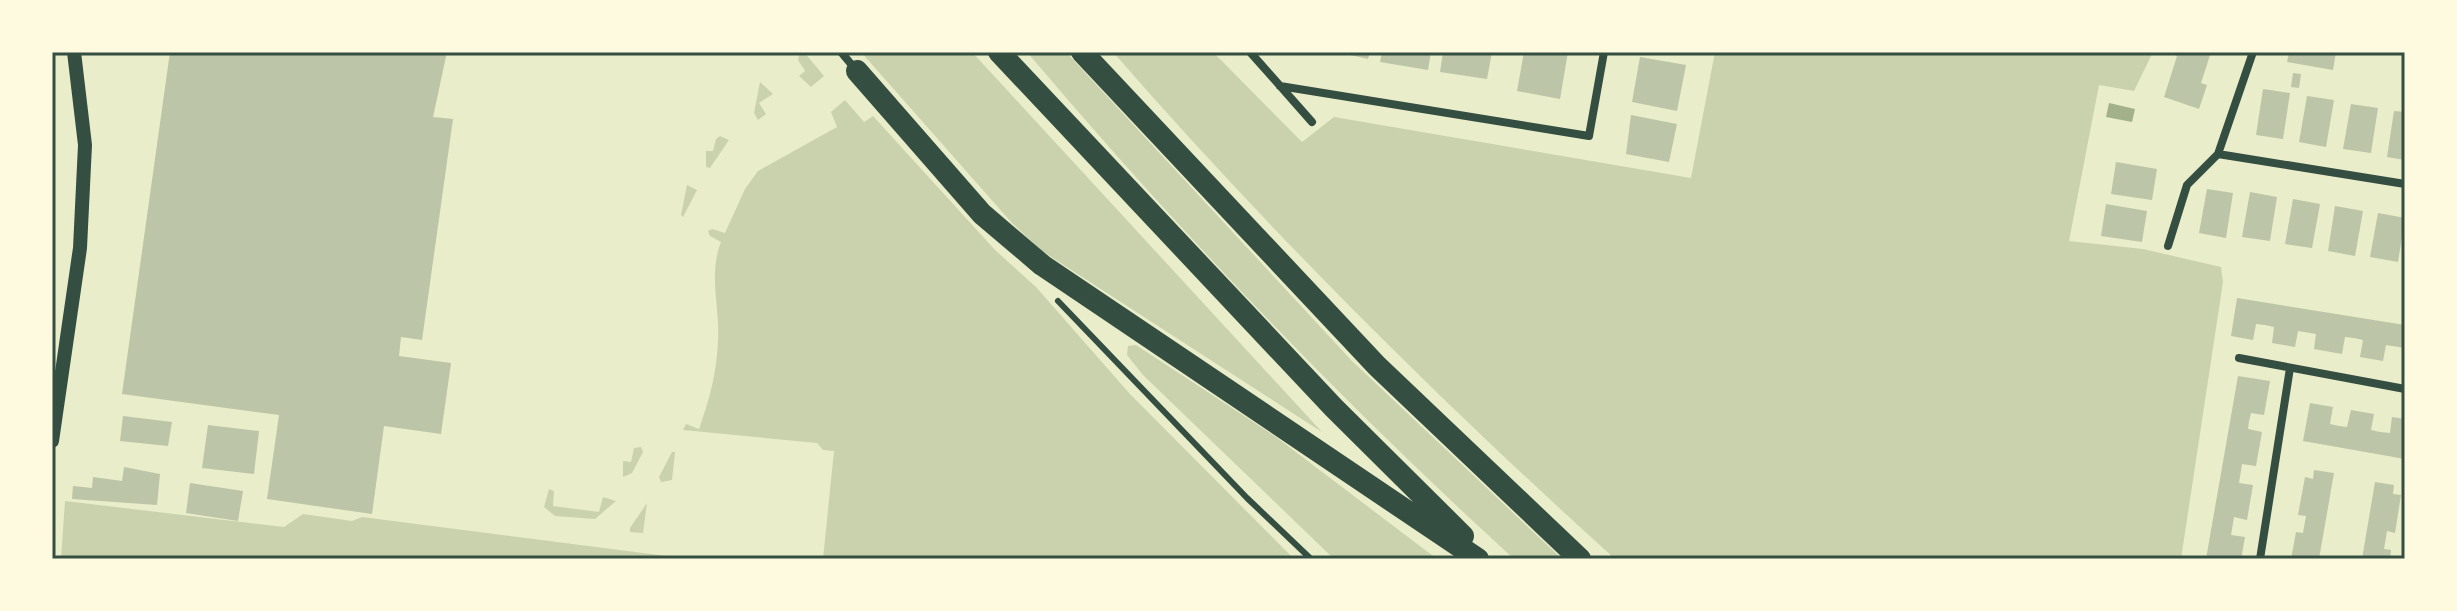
<svg xmlns="http://www.w3.org/2000/svg" width="2457" height="611" font-family="'PT Sans Narrow',sans-serif">
<rect width="100%" height="100%" fill="#e9edc9"/>
<path fill="#cad2ad" d="M800,52H804L824,76L811,87L799,76L805,71L798,60Z
M861,52H972L1322,432L1042,251L1012,223Z
M1027,52H1066L1352,361L1562,559H1514C1341,401 1178,231 1027,52Z
M1113,52H1213L1302,142L1334,117L1691,178L1715,52H2153L2134,91L2099,85L2069,241L2143,249L2221,267L2223,282L2181,559H1615C1439,400 1269,231 1113,52Z
M760,82L773,94L759,103L766,114L758,120L754,113Z
M845,100L864,122L873,116L995,250L1036,287L1130,394L1294,559H823L834,451L823,450L817,443L683,430L686,424L699,429C710,398 717,371 718,340C720,305 708,276 721,242L710,236L708,231L712,229L725,233L745,189L758,171L837,127L831,112Z
M720,136L729,140L710,168L706,167V151H713L716,139Z
M687,185L697,190L683,217L681,215Z
M1136,345L1276,437L1437,559H1334L1143,375L1127,355L1128,346Z
M634,448L641,447L643,452L632,473L623,477V461L631,462Z
M672,452H675L672,480L661,482L659,477Z
M549,489L554,491L553,506L599,512L603,497L616,501L595,519L555,516L544,507Z
M65,501L284,527L303,514L352,521L362,517L690,559H61Z
M647,503L643,533L630,532V528Z"/>
<path fill="#a3b18a" d="M2109,103L2135,109L2132,122L2106,117Z"/>
<path fill="#bcc5a7" d="M170,52H447L433,117L453,119L422,340L401,337L399,356L451,363L441,434L384,426L372,514L267,499L279,415L122,394Z
M1337,52H1370L1368,59Z
M1382,52H1431L1428,70L1380,62Z
M1443,52H1492L1487,79L1440,72Z
M1524,52H1568L1560,99L1517,91Z
M2168,52H2211L2201,83L2207,85L2199,109L2164,97L2177,56Z
M2289,52H2336L2333,70L2287,62Z
M1640,57L1686,65L1677,111L1632,102Z
M2293,73L2301,74L2299,88L2291,87Z
M2263,89L2290,93L2283,139L2256,135Z
M2307,96L2334,100L2326,147L2299,142Z
M2351,104L2378,108L2371,153L2343,149Z
M2394,111L2405,112V160L2387,157Z
M1631,115L1677,124L1669,162L1626,154Z
M2116,162L2157,169L2152,200L2111,194Z
M2207,189L2233,193L2226,238L2199,233Z
M2250,192L2277,197L2270,241L2242,237Z
M2293,199L2320,204L2312,248L2285,244Z
M2106,204L2147,211L2142,242L2101,236Z
M2335,206L2363,211L2355,256L2328,251Z
M2378,213L2405,218L2398,262L2370,257Z
M2237,298L2405,325V348L2386,345L2383,361L2360,357L2363,340L2354,338L2345,337L2342,354L2314,349L2316,334L2298,331L2295,347L2272,343L2274,327L2265,325L2256,324L2253,340L2231,336Z
M2238,376L2270,381L2264,415L2251,413L2249,421L2248,429L2262,432L2256,466L2242,464L2239,483L2253,485L2247,520L2234,517L2231,535L2245,537L2242,554L2241,559H2206Z
M2310,403L2333,407L2330,424L2339,426L2347,427L2351,410L2374,414L2371,430L2380,432L2390,433L2392,417L2405,419V459L2303,441Z
M123,416L172,422L168,446L120,441Z
M208,425L259,431L254,474L202,468Z
M124,467L160,474L157,505L72,499L73,486L92,488L93,477L122,481Z
M2314,470L2334,473L2319,559H2291L2296,532L2303,533L2306,516L2298,515L2305,477L2313,479Z
M2375,482L2394,485L2393,494L2401,495L2395,533L2387,531L2384,549L2391,550L2390,559H2362Z
M190,483L243,491L238,521L186,513Z"/>
<g fill="none" stroke-linecap="round" stroke-linejoin="round">
<path stroke="#344e41" stroke-width="6" d="M1058,301L1247,498L1311,559"/>
<path stroke="#344e41" stroke-width="8" d="M841,52L856,70
M1250,52L1312,122
M1280,86L1589,136L1604,52
M2218,154L2405,184
M2168,246L2187,185L2218,154L2253,52
M2239,358L2405,389
M2260,559L2290,368"/>
<path stroke="#344e41" stroke-width="14" d="M52,441L80,248L85,145L74,52"/>
<path stroke="#344e41" stroke-width="22" d="M999,52L1334,408L1463,536
M1082,52L1377,366L1580,559
M857,71L982,214L1042,265L1478,559"/>
</g>
<rect width="2457" height="611" fill="none" stroke="#fefae0" stroke-width="108"/>
<rect x="54" y="54" width="2349" height="503" fill="none" stroke="#344e41" stroke-width="3"/>
</svg>
